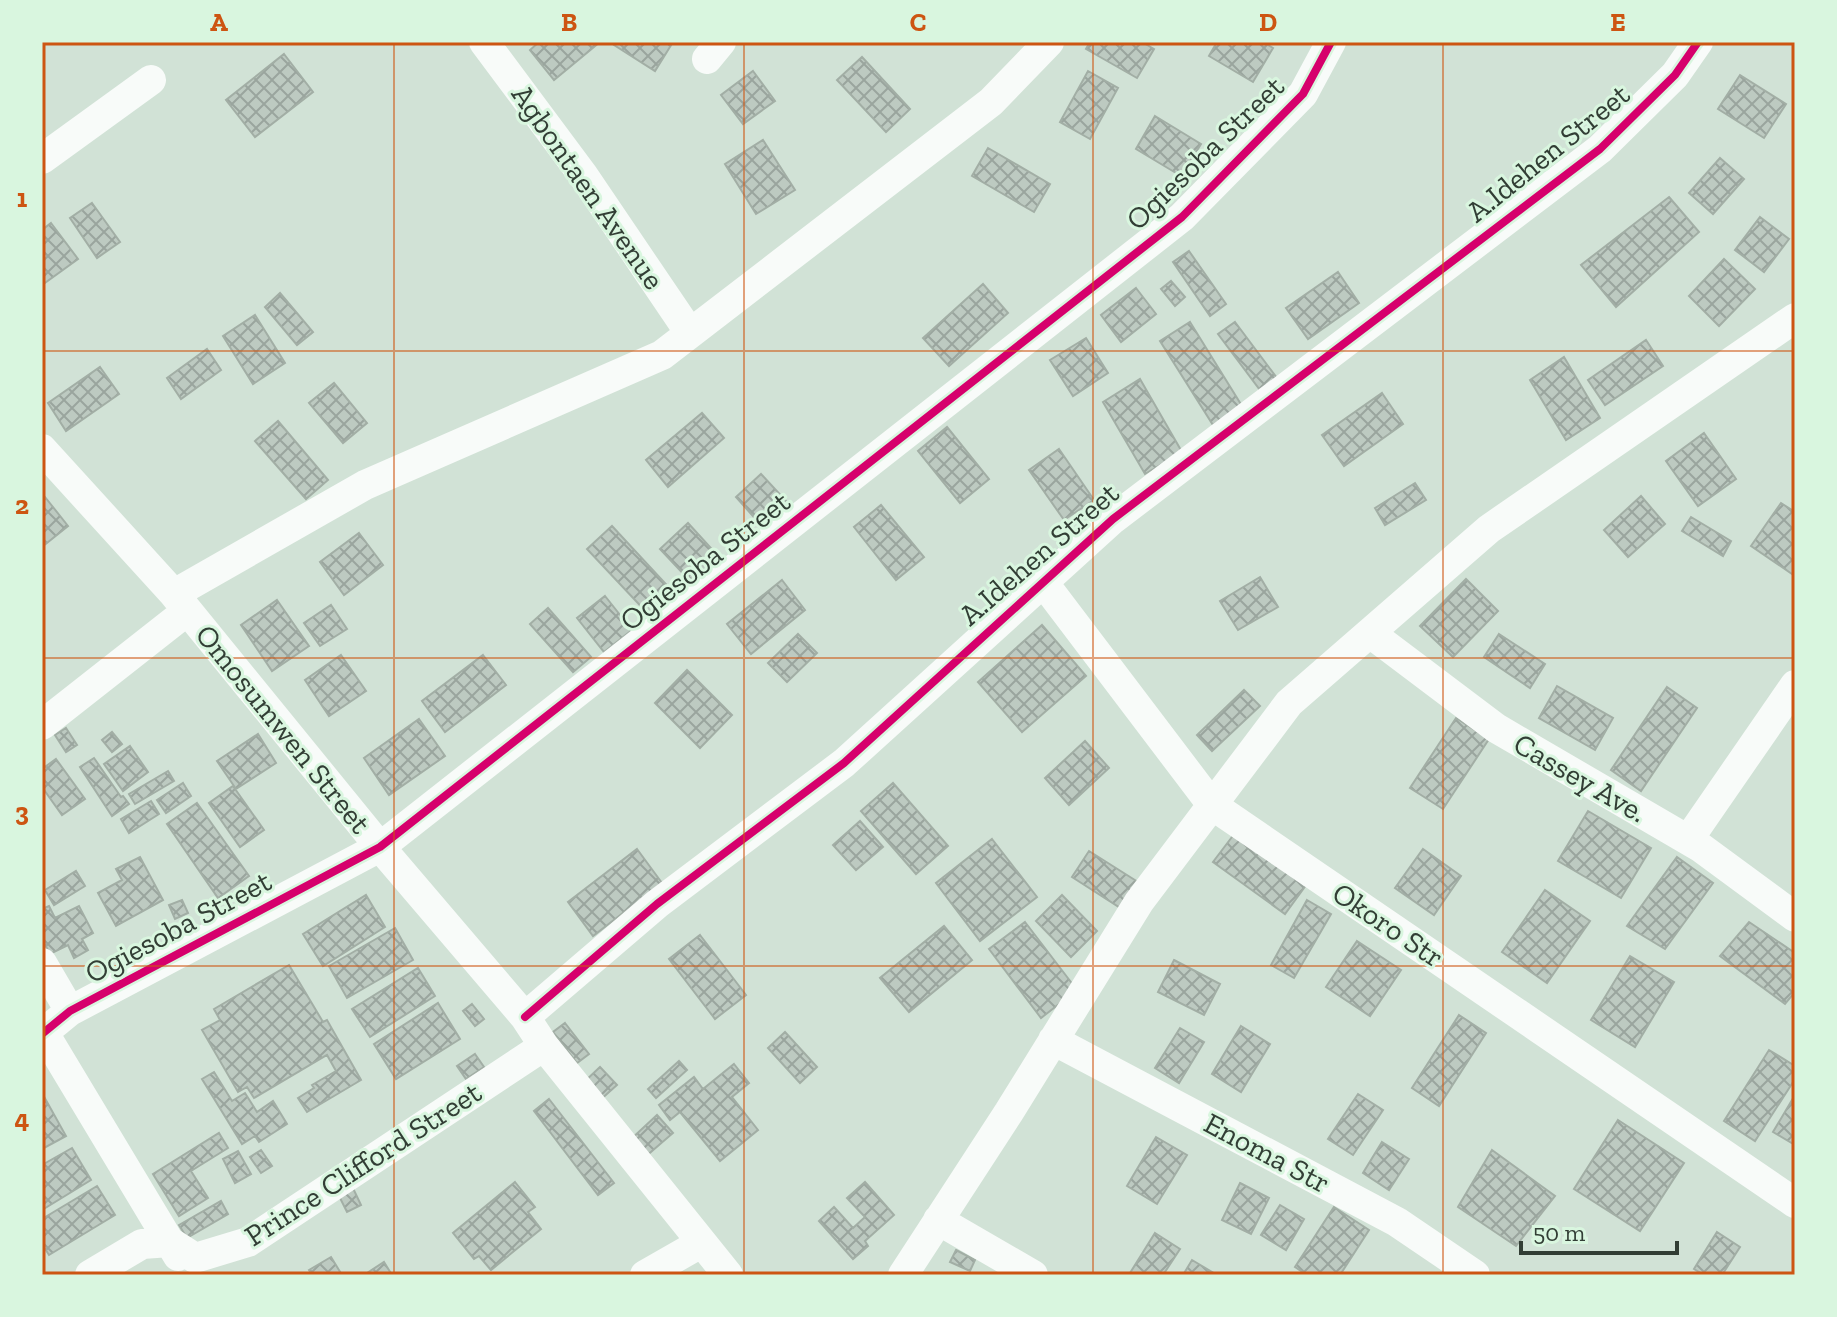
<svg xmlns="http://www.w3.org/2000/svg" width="1837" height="1317" font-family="'Zilla Slab',serif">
<defs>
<pattern id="building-cross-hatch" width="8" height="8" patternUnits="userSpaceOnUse" patternTransform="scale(2)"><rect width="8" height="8" fill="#bdcac1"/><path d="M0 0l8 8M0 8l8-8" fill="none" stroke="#9aa59e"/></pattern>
</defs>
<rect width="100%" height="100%" fill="#d1e2d6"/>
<path fill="url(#building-cross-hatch)" stroke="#a2aea5" stroke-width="2" d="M539,42H600L554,80L530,50Z
M616,42H673L655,71L614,45Z
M1090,42H1142L1154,49L1137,78L1086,49Z
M1217,42H1263L1273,48L1253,82L1209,56Z
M284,54L313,92L255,137L226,100Z
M862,57L910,109L886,132L837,80Z
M753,71L775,101L743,124L721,95Z
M1088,71L1118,88L1090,139L1060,122Z
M1740,75L1786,104L1764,138L1718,109Z
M1155,116L1201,144L1181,176L1136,149Z
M763,140L795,190L756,214L725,164Z
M988,148L1050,184L1034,212L972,176Z
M1720,158L1744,179L1713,214L1689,193Z
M1669,197L1699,232L1616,307L1581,265Z
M92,203L120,242L97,258L70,218Z
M1760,217L1789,239L1764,272L1735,250Z
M51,223L78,259L42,285V230Z
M1189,251L1226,304L1210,316L1173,262Z
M1724,259L1755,289L1719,326L1689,296Z
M1338,272L1359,303L1308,339L1286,308Z
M1171,281L1185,297L1175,306L1161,289Z
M983,284L1008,313L949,366L923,338Z
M1136,288L1156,314L1121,342L1101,315Z
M280,293L313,332L297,345L265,307Z
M255,315L285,363L253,384L223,336Z
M1190,322L1242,406L1213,425L1160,341Z
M1235,322L1280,382L1263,394L1218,334Z
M1086,338L1108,373L1073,396L1050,360Z
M1646,340L1663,366L1605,405L1588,380Z
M207,349L221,370L181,399L167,378Z
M1564,357L1600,418L1566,440L1530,380Z
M100,367L119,394L66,431L48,403Z
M1140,379L1182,452L1145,474L1103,402Z
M334,383L367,423L343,443L309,403Z
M1382,393L1403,424L1344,466L1322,435Z
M702,413L724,438L668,487L646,460Z
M278,421L328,480L306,499L255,441Z
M947,427L989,479L960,503L918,451Z
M1704,433L1736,479L1698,506L1666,461Z
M1059,449L1094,500L1064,520L1029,470Z
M761,474L786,501L760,524L736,497Z
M1415,483L1426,500L1385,525L1375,508Z
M1641,496L1665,524L1628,557L1604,530Z
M45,497L68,526L42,547V499Z
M1781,503L1795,512V576L1751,546Z
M881,505L924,557L896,580L854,527Z
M1691,517L1731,541L1723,556L1682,531Z
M688,523L719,557L692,583L660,549Z
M612,526L675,594L651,617L587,549Z
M359,533L383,565L344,595L320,562Z
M1260,577L1278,607L1238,630L1220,601Z
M1466,579L1498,611L1453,657L1420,626Z
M782,580L805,610L751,654L727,624Z
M605,596L632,630L604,652L577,618Z
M277,600L309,646L272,671L241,625Z
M331,605L347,629L320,646L304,623Z
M548,608L591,657L573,672L530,624Z
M1042,625L1086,676L1022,732L978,682Z
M798,634L817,653L787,682L768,663Z
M1499,634L1545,664L1530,688L1484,657Z
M341,655L366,691L329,716L305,680Z
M483,655L506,685L445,732L422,701Z
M687,670L732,715L700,748L655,703Z
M1557,686L1613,718L1595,750L1539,718Z
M1667,687L1697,708L1641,791L1611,770Z
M1244,690L1260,706L1212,751L1197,735Z
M1456,718L1489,739L1443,809L1410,788Z
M419,719L445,756L389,795L364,758Z
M66,728L77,745L66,752L55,735Z
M112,732L122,744L112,752L102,740Z
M258,734L276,763L236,789L217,761Z
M1085,741L1109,768L1069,805L1045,778Z
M130,746L148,772L123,791L104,764Z
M94,758L121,797L123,796L129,804L112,816L80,767Z
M56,759L85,799L62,815L42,787V769Z
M168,771L174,781L135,804L129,794Z
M183,783L191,796L166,813L157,800Z
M893,783L948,846L916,874L861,811Z
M233,786L264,830L240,847L209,803Z
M151,801L159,814L129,833L121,819Z
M197,803L249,876L218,898L167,824Z
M1588,811L1651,848L1621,898L1558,861Z
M860,821L883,847L856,870L833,845Z
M1235,833L1309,881L1285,914L1213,862Z
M992,839L1037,897L980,941L936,883Z
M637,849L662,883L593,936L568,902Z
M1423,849L1461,876L1434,915L1395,888Z
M1089,851L1138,882L1122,909L1072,877Z
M140,857L163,900L116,926L98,893L122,880L116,869Z
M1677,857L1713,883L1665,949L1627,926Z
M76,871L85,886L54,905L45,890Z
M1545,890L1590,921L1547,983L1502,952Z
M366,895L385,927L323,966L303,934Z
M1062,895L1097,931L1071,957L1036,921Z
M182,900L188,913L175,919L169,905Z
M1307,900L1331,914L1294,978L1271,965Z
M49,906L55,918L79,906L93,933L82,939L88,950L74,958L68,945L50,954L42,939V909Z
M1025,922L1077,990L1041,1018L989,949Z
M1749,922L1795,953V992L1785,1004L1720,956Z
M944,926L972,960L909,1012L880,978Z
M395,928L413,960L347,998L329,966Z
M700,935L746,995L715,1019L669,959Z
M1357,941L1401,970L1370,1016L1326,987Z
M1630,956L1674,982L1635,1047L1591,1020Z
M1174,960L1220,984L1204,1015L1158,992Z
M289,965L323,1022L327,1020L361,1080L307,1112L298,1098L314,1088L312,1085L336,1071L327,1055L254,1098L247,1087L238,1092L202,1030L220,1020L214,1009Z
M418,968L435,996L370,1037L352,1009Z
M438,1003L460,1039L396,1079L374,1044Z
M472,1004L484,1019L475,1026L463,1011Z
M1459,1015L1486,1033L1439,1106L1412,1088Z
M565,1023L589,1054L577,1063L553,1032Z
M1241,1026L1270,1044L1241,1092L1212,1074Z
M1180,1028L1204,1042L1179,1083L1155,1068Z
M785,1032L817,1067L800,1083L768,1048Z
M1769,1050L1795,1066V1079L1755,1141L1724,1121Z
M475,1054L484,1067L466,1079L457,1066Z
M679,1061L687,1070L656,1098L648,1089Z
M734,1064L749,1083L732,1097L758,1130L720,1161L680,1112L670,1120L659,1105L694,1077L703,1089Z
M600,1067L617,1085L599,1101L583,1083Z
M214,1072L232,1101L245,1093L257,1112L273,1101L287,1124L259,1142L255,1136L242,1144L202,1079Z
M42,1093L66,1136L44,1148L42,1146Z
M1358,1094L1383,1110L1353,1155L1328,1139Z
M1795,1095V1145L1773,1132Z
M549,1099L614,1183L598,1195L534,1111Z
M657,1115L673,1133L645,1157L630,1140Z
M1618,1120L1684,1163L1640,1231L1574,1189Z
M219,1133L228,1148L191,1171L208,1198L179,1216L153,1174Z
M1156,1137L1187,1155L1157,1204L1127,1186Z
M1382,1142L1409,1159L1389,1190L1363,1173Z
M72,1148L91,1180L42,1210V1165Z
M261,1150L272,1166L261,1173L250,1157Z
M1492,1150L1555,1196L1516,1246L1458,1207Z
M238,1151L251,1174L235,1183L223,1159Z
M515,1182L535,1207L528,1212L541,1229L491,1270L479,1256L474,1259L453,1233Z
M865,1182L894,1215L865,1241L868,1246L853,1259L819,1221L834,1207L853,1228L865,1217L847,1198Z
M1240,1183L1269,1198L1251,1234L1222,1220Z
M351,1184L361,1205L347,1212L337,1192Z
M97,1186L115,1215L49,1255L42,1244V1219Z
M221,1201L228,1214L187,1238L179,1225Z
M1280,1205L1304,1219L1286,1250L1261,1235Z
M1334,1207L1369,1230L1340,1275H1307L1295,1267Z
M1717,1232L1740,1247L1722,1275H1704L1694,1269Z
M1155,1233L1180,1249L1163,1275H1133L1130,1273Z
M956,1250L975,1260L970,1271L950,1262Z
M331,1257L342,1275H312L309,1270Z
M1192,1260L1217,1275H1183Z
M384,1262L392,1275H364Z"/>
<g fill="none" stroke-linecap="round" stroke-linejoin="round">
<path stroke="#f8fbf9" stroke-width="30" d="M484,42L583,175L690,333
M707,59L721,42
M42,159L151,80
M42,449L174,594L380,847L525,1017L544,1046L728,1275
M1043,582L1212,805L1795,1203
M174,594L365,485L662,355L991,102L1049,42
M1370,633L1496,728L1700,847L1795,917
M42,725L187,611
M1688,840L1795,685
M42,963L70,1011
M525,1017L657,904L844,763L1113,519L1600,149L1675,75L1698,42
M44,1033L178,1256
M42,1034L70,1011L380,847L1182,217L1303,94L1331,42
M1053,1040L1397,1222L1475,1275
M938,1220L1033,1275
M90,1275L142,1244L170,1242L195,1258L248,1242L544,1046
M645,1275L701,1243
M903,1275L1009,1112L1139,902L1289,703L1489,529L1795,318"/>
<defs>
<path id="cycleway" d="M525,1017L657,904L844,763L1113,519L1600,149L1675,75L1698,42
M42,1034L70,1011L380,847L1182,217L1303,94L1331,42"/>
</defs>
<use href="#cycleway" stroke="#d9f6df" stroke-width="13"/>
<use href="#cycleway" stroke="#d6006c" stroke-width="8"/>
</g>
<path fill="none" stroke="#cd5512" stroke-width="2" stroke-opacity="0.55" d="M394,42V1275M744,42V1275M1093,42V1275M1443,42V1275M42,351H1795M42,658H1795M42,966H1795"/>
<g text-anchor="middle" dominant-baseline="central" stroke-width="6" stroke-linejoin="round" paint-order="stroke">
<g font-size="30" fill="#323e35" stroke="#d9f6df">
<text transform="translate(1205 153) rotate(-44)">Ogiesoba Street</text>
<text transform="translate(1548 153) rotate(-39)">A.Idehen Street</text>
<text transform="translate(588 187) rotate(55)">Agbontaen Avenue</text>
<text transform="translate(1039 554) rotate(-41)">A.Idehen Street</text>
<text transform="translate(705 561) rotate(-38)">Ogiesoba Street</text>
<text transform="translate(283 729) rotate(51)">Omosumwen Street</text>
<text transform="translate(1580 778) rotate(30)">Cassey Ave.</text>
<text transform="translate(1388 925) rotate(34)">Okoro Str</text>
<text transform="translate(178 927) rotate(-28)">Ogiesoba Street</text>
<text transform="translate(1267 1153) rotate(28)">Enoma Str</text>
<text transform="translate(363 1164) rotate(-33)">Prince Clifford Street</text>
</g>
</g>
<rect width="1837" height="1317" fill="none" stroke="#d9f6df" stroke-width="88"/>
<path d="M1521 1241v12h156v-12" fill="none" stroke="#323e35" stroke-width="4"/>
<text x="1533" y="1241" font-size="24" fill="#323e35" stroke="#d9f6df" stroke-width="6" paint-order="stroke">50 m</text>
<rect x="44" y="44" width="1749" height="1229" fill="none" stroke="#cd5512" stroke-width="3"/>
<g font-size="26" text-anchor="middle" font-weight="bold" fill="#cd5512">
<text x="219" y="31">A</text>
<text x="569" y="31">B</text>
<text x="918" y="31">C</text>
<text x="1268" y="31">D</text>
<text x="1618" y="31">E</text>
<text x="22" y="207">1</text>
<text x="22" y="514">2</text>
<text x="22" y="821">3</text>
<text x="22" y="1128">4</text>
</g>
</svg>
